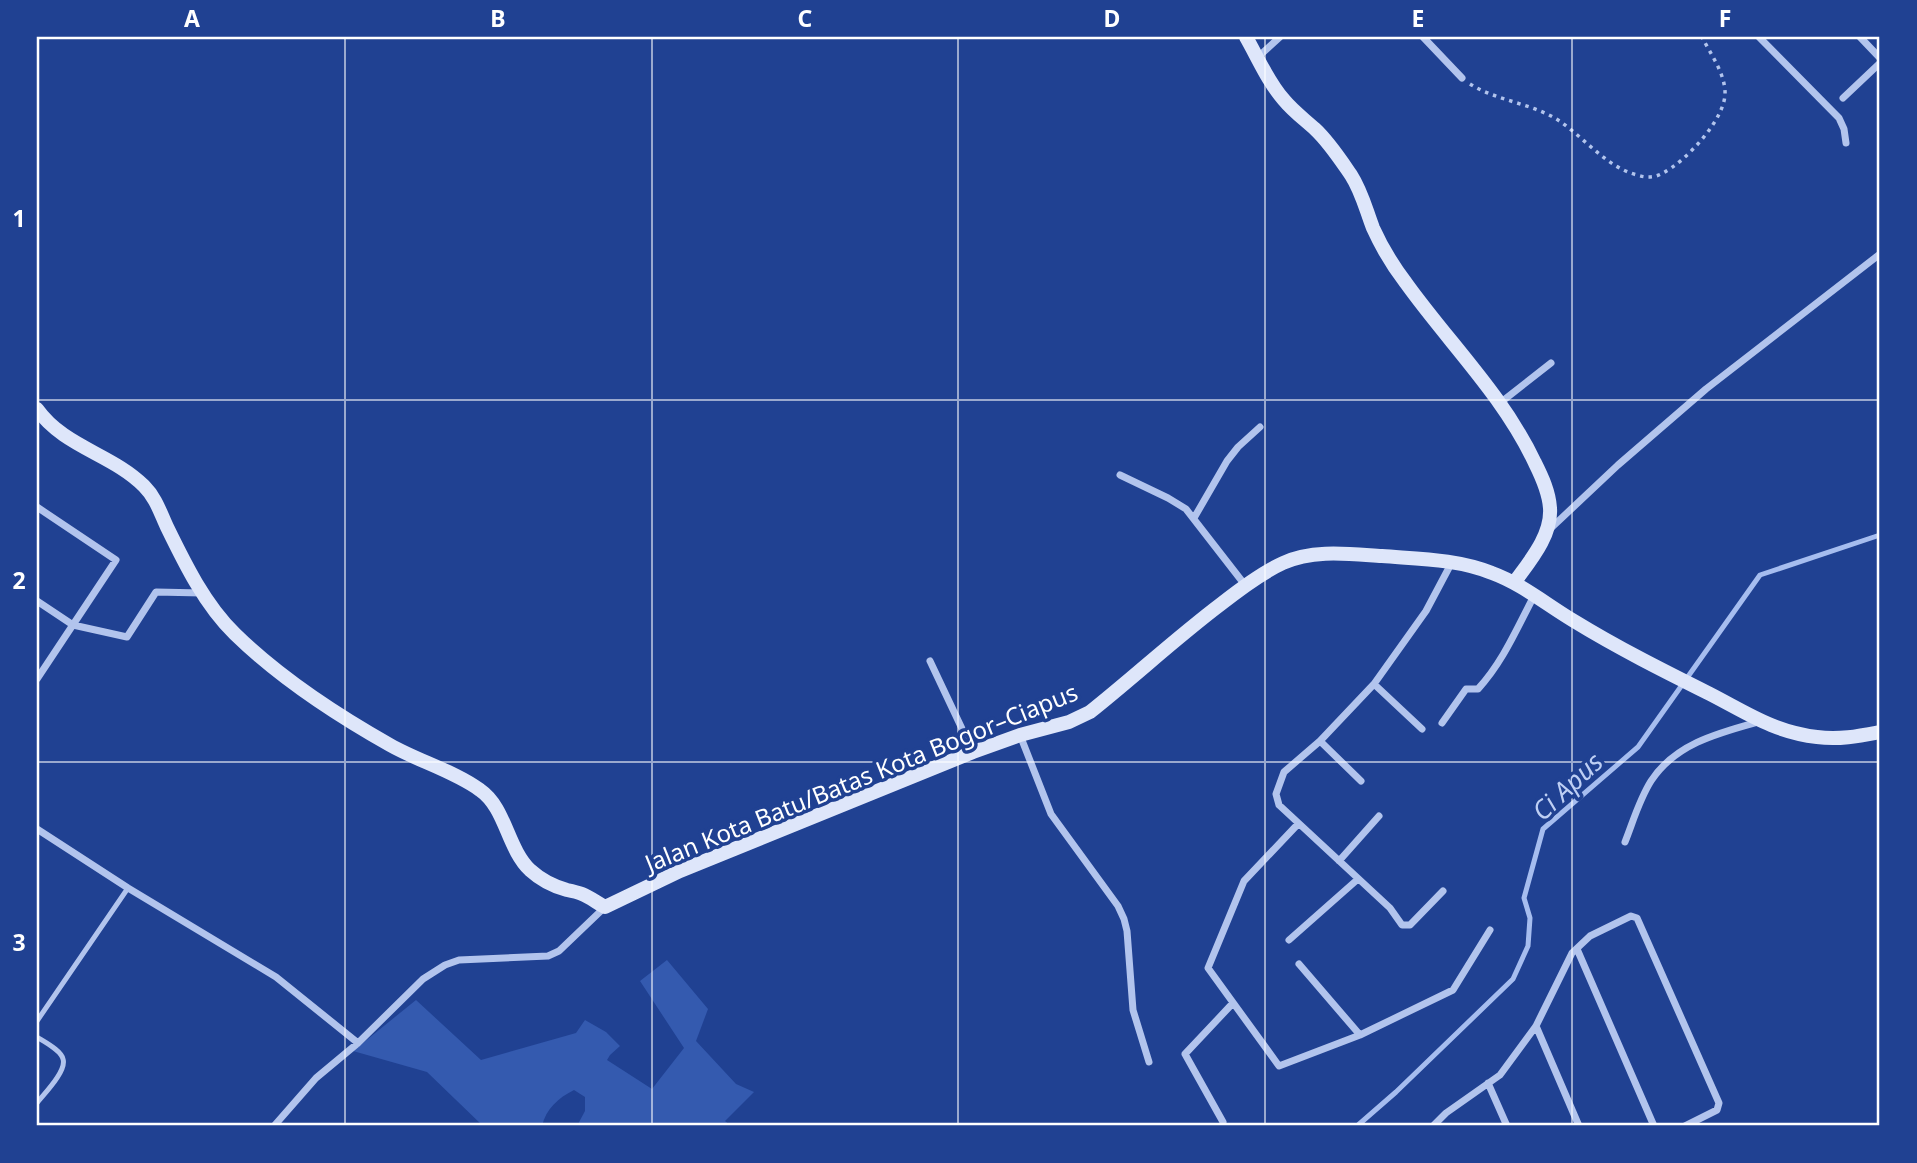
<svg xmlns="http://www.w3.org/2000/svg" width="1917" height="1163" font-family="'Noto Sans',sans-serif">
<rect width="100%" height="100%" fill="#204192"/>
<path fill="#345aaf" d="M667,960L708,1009L696,1041L736,1084L754,1092L725,1121L731,1126H577L585,1111V1097L574,1090C558,1098 546,1109 542,1126H483L427,1072L353,1051L416,1000L481,1060L576,1033L585,1020L606,1032L620,1046L610,1055L607,1060L652,1089L684,1048L640,981Z"/>
<g fill="none" stroke-linecap="round" stroke-linejoin="round">
<path stroke="#a6bdef" stroke-width="5" d="M1357,1126L1396,1092L1513,979L1528,946L1530,918L1524,898L1543,829L1638,747L1760,575L1880,535"/>
<path stroke="#b2c4ed" stroke-width="3.5" stroke-dasharray="3.5 5" stroke-linecap="butt" d="M1470,84C1497,101 1531,103 1558,120C1585,138 1606,167 1637,175C1646,178 1654,178 1663,173C1685,162 1727,118 1725,91C1724,72 1710,53 1702,37"/>
<path stroke="#b2c4ed" stroke-width="5" d="M37,1021L128,888
M37,1037C44,1042 61,1050 63,1059C67,1071 44,1094 37,1103"/>
<path stroke="#b2c4ed" stroke-width="7" d="M1423,37L1462,78
M1759,37L1839,118L1844,129L1846,143
M1860,37L1880,58
M1258,57L1280,37
M1843,98L1880,63
M1500,403L1551,363
M1120,475L1168,498L1186,509L1245,585
M37,507L116,560L37,679
M1194,518L1227,461L1238,447L1260,427
M1550,529L1618,465L1706,389L1880,254
M37,601L73,625L127,637L156,592L202,593
M930,661L973,752
M1374,684L1422,729
M1442,723L1466,689H1478C1503,662 1517,628 1534,596
M1020,735L1051,814L1118,906L1124,919L1127,931L1133,1010L1149,1062
M1320,741L1361,781
M1298,824L1244,881L1208,968L1279,1066L1360,1035
M37,829L128,888L276,977L358,1043
M1625,842C1633,822 1639,800 1651,781C1675,744 1718,733 1758,722
M1339,861L1379,816
M1443,891L1410,925H1402L1390,908L1279,805L1276,794L1284,772L1320,741L1374,684L1426,611L1452,562
M1289,940L1358,879
M1577,949L1654,1126
M1299,964L1360,1035L1453,990L1490,930
M1536,1026L1579,1126
M1488,1083L1507,1126
M1223,1122L1185,1054L1233,1003
M274,1126L316,1078L358,1043L423,979L445,965L459,960L548,956L559,951L605,907
M1433,1126L1446,1113L1500,1075L1536,1026L1572,953L1590,936L1631,916L1637,918L1719,1103L1717,1110L1685,1126"/>
<path stroke="#dee6fa" stroke-width="14" d="M1246,37C1258,58 1268,82 1284,100C1293,111 1304,119 1315,129C1329,142 1340,159 1351,175C1362,192 1366,210 1373,228C1382,248 1393,266 1406,283C1449,343 1503,395 1535,463C1542,477 1549,492 1550,508C1552,536 1529,562 1514,583
M37,409C64,447 112,454 144,486C156,498 160,512 167,527C185,564 205,605 235,634C280,678 335,714 390,745C418,761 454,771 480,790C506,808 507,848 530,870C541,880 552,886 567,890C572,891 577,892 582,894C590,897 597,903 605,907L680,871L973,752L1020,735L1069,722L1090,712C1134,677 1176,638 1221,604C1240,589 1261,573 1283,563C1313,549 1350,554 1382,556C1419,559 1457,559 1492,573C1522,584 1547,605 1574,621C1618,648 1664,671 1710,694C1747,713 1774,732 1817,737C1839,740 1859,736 1880,732"/>
</g>
<path fill="none" stroke="#fff" stroke-width="2" stroke-opacity="0.55" d="M345,37V1126M652,37V1126M958,37V1126M1265,37V1126M1572,37V1126M37,400H1880M37,762H1880"/>
<g text-anchor="middle" dominant-baseline="central" stroke-width="7" stroke-linejoin="round" paint-order="stroke">
<g font-size="24" fill="#fff" stroke="#204192">
<text transform="translate(861 777) rotate(-22)">Jalan Kota Batu/Batas Kota Bogor–Ciapus</text>
</g>
<g font-size="26" font-style="italic" fill="#becff4" stroke="#204192">
<text transform="translate(1567 786) rotate(-43)">Ci Apus</text>
</g>
</g>
<rect width="1917" height="1163" fill="none" stroke="#204192" stroke-width="77"/>
<rect x="38" y="38" width="1840" height="1086" fill="none" stroke="#fff" stroke-width="2.5"/>
<g font-size="23" text-anchor="middle" font-weight="bold" fill="#fff">
<text x="192" y="27">A</text>
<text x="498" y="27">B</text>
<text x="805" y="27">C</text>
<text x="1112" y="27">D</text>
<text x="1418" y="27">E</text>
<text x="1725" y="27">F</text>
<text x="19" y="227">1</text>
<text x="19" y="589">2</text>
<text x="19" y="951">3</text>
</g>
</svg>
